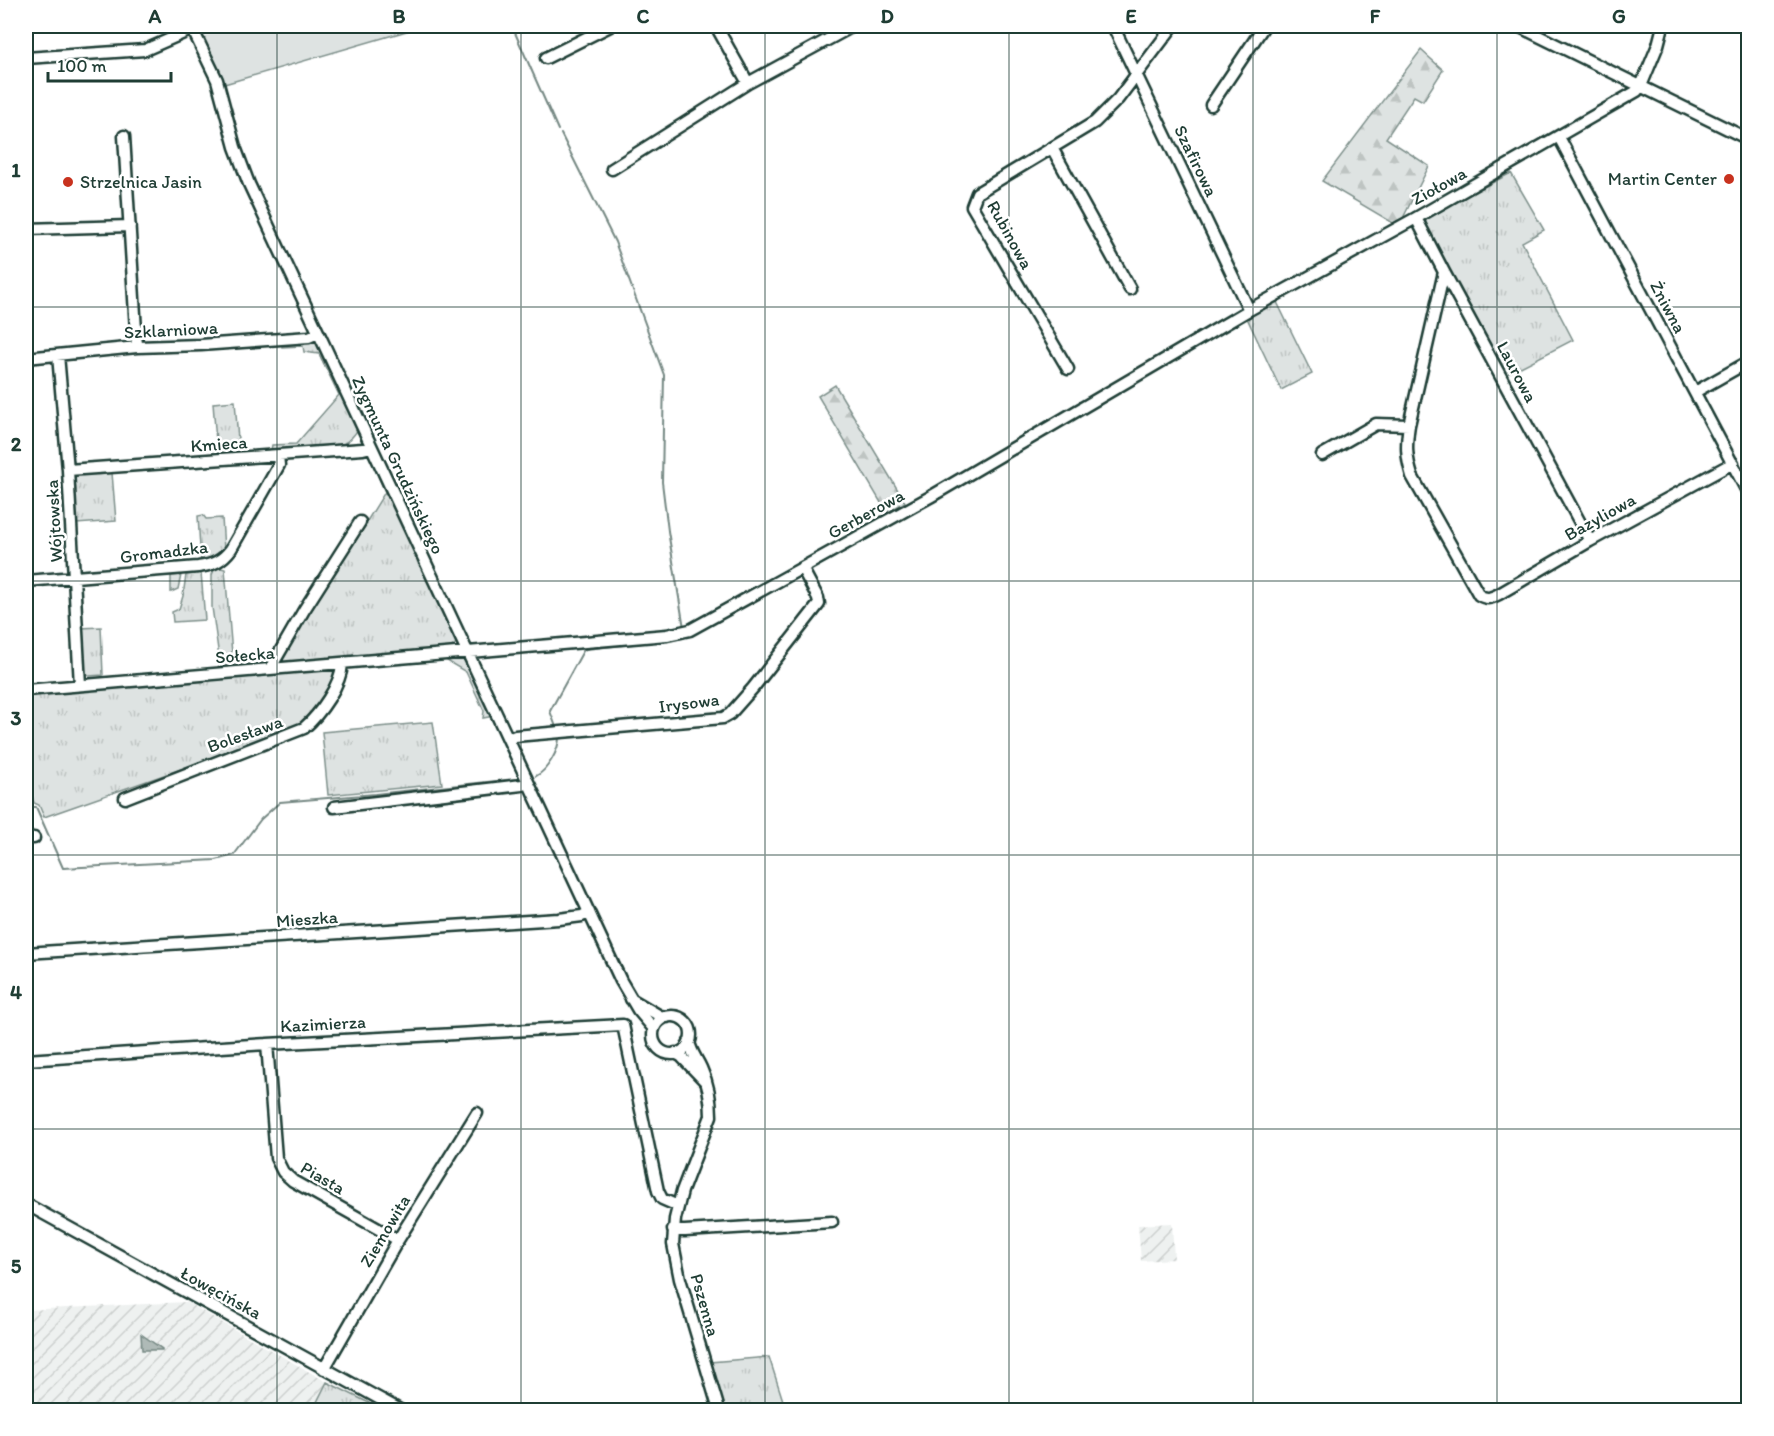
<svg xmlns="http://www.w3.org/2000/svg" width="1774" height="1436" font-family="Itim,sans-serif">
<defs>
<pattern id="industrial-furrows" width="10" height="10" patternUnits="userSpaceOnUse" patternTransform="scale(1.5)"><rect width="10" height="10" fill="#eef1f0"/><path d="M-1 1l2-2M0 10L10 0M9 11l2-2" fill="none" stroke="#ccd0ce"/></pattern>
<pattern id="grass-tufts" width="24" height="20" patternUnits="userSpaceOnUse" patternTransform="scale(1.5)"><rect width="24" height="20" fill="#dee3e2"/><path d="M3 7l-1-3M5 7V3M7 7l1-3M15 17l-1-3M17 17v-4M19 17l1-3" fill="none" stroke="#bec4c2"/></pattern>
<pattern id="forest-firs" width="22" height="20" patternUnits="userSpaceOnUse" patternTransform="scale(1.5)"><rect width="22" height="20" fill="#dee3e2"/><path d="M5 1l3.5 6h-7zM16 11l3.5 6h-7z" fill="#bec4c2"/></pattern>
</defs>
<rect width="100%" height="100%" fill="#fff"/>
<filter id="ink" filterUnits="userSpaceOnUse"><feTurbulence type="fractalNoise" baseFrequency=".0167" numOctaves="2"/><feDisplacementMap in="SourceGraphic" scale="12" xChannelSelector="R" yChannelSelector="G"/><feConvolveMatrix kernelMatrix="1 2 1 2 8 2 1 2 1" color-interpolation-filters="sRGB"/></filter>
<g filter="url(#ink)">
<path fill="url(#industrial-furrows)" d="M1172,1223L1174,1259L1141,1261L1138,1225Z
M186,1302L327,1382L313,1410H26V1310Z"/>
<path fill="url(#grass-tufts)" stroke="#7e908b" stroke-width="1.5" d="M1511,173L1544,230L1522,242L1573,340L1503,376L1427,232L1425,223L1428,216Z
M1276,300L1312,374L1281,390L1247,318Z
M318,340L359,427C354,437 348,442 338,447L262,454L261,451L271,450L272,445L296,444L339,395L319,354L304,352L303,346L282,347V344Z
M235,401L239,453L217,454L213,403Z
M373,464L380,466L458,642L448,649L283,664L281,658L333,566L349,550L385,492Z
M107,472L112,473L116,521L76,524L74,477L78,474H95Z
M203,515L206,519L222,518L224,550L221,556L201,563L198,516Z
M217,567L225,569L233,666L221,667L220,664L212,607V575L214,570Z
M201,573L205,620L173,622L172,612L179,609L183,596L186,575Z
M181,575L178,589L171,592V576Z
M101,627L103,675L89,676L82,671L81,628Z
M465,658L500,715L483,718L484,711L466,672L447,661Z
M340,666C336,687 316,715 298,728L44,817L39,805L34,803L26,772V693Z
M433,722L442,784L328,795L322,732Z
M769,1357L786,1410H724L710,1362Z
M327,1382L383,1410H313Z"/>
<path fill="url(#forest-firs)" stroke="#7e908b" stroke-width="1.5" d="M1421,50L1443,70L1423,101L1414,96L1386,138L1429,166L1403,218L1393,223L1322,181Z
M835,385L905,502L887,513L818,396Z"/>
<path fill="#dee3e2" stroke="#7e908b" stroke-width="1.5" d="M196,26H424L221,85Z"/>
<path fill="#afbab7" stroke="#758883" stroke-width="1.5" d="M141,1334L162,1349V1350H142Z"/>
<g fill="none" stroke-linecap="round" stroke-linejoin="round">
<path stroke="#758883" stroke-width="2" d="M512,26L558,130
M561,134L615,242L664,375L662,482L668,531L684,628
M670,640L684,638L685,636
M556,727L550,711L583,651L586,649L652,642
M536,776C548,770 559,750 559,737
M26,807H36L63,868L216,860L234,855L261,819L280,802L375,794L515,779"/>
<defs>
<path id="minor" d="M191,26L217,80L235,147L249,184L621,981L638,1010L654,1029
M716,26L748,83
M1113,26L1249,310
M1518,26L1748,139
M26,58L145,50L193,29
M546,58L610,26
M1211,105L1264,26
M124,136L137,347
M1559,137L1748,493
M1052,148L1130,289
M612,169L748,83L853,26
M1416,218L1444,272L1590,541
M26,229L130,226
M58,355L68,470L80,685
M26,358L137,347L201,345L309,337L318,333
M1068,369L972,206L977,193L1095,122L1118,99L1173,26
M1695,392L1748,362
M1409,425C1406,445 1406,456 1412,476L1479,595C1487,600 1491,598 1499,594L1590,541L1733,463
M1322,455L1376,424L1409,425L1444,272
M68,470L363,449L371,447
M26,581L198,567C213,565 222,561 231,549L279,465L278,456
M270,669L304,610L360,522
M26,690L667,635L690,630L930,497L1249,310L1416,218L1637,91L1641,86L1658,45L1663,26
M508,739L515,736L723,718L730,714L753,688L819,604L818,598L802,568
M125,798L304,728C320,714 341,685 342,664
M334,807L522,785L528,783
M26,838H34
M26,953L559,919L582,916L589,912
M631,999L660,1016L667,1017
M653 1035a19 19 0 1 1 38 0a19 19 0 1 1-38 0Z
M689,1042C691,1052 697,1059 701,1068C708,1083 711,1100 711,1116L682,1191L675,1219L673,1244L680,1279L719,1410
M267,1044L276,1158L283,1172L293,1181L398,1240
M675,1053L681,1056L705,1081
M26,1060L267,1044L623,1025L658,1191L662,1199L678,1206
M26,1204L400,1410
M673,1230L685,1231L832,1222
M324,1369L398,1240L477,1113"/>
</defs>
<use href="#minor" stroke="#1f3d34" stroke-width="15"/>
<use href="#minor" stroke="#fff" stroke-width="10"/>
</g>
</g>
<path fill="none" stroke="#1f3d34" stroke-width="1.5" stroke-opacity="0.55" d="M277,26V1410M521,26V1410M765,26V1410M1009,26V1410M1253,26V1410M1497,26V1410M26,307H1748M26,581H1748M26,855H1748M26,1129H1748"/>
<g fill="#c8321e" stroke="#fff" stroke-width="2">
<circle cx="1729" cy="179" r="6"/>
<circle cx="68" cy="182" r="6"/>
</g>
<g text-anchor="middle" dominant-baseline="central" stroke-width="5" stroke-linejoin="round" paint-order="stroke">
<g font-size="18" fill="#1f3d34" stroke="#fff">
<text transform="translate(1196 161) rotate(64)">Szafirowa</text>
<text transform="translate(1439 186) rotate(-29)">Ziołowa</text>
<text transform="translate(1010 235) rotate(61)">Rubinowa</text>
<text transform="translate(1668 307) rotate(62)">Żniwna</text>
<text transform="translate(171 330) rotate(-3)">Szklarniowa</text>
<text transform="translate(1517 372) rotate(62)">Laurowa</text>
<text transform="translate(219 444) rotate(-4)">Kmieca</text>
<text transform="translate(398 465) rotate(65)">Zygmunta Grudzińskiego</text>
<text transform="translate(866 514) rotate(-29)">Gerberowa</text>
<text transform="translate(1600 517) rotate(-29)">Bazyliowa</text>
<text transform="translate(54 521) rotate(-93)">Wójtowska</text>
<text transform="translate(164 552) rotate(-7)">Gromadzka</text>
<text transform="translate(245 655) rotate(-5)">Sołecka</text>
<text transform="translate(689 703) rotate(-7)">Irysowa</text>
<text transform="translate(245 734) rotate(-20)">Bolesława</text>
<text transform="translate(307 919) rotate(-4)">Mieszka</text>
<text transform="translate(323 1024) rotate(-3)">Kazimierza</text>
<text transform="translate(323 1178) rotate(30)">Piasta</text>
<text transform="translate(385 1231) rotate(-59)">Ziemowita</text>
<text transform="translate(221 1293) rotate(29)">Łowęcińska</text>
<text transform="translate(705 1305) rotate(74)">Pszenna</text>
</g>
<g font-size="18" fill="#1f3d34" stroke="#fff" text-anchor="end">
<text x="1717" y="179">Martin Center</text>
<text x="80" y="182" text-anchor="start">Strzelnica Jasin</text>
</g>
</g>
<rect width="1774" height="1436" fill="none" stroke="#fff" stroke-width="66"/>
<path d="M48 72v9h123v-9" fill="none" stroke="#1f3d34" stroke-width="3"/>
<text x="57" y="72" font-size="18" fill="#1f3d34" stroke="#ffffff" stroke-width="4.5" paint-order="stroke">100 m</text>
<rect x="33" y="33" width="1708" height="1370" fill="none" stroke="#1f3d34" stroke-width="2"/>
<g font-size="20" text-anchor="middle" font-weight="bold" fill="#1f3d34">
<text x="155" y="23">A</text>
<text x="399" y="23">B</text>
<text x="643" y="23">C</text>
<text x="887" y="23">D</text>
<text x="1131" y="23">E</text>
<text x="1375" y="23">F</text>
<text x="1619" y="23">G</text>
<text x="16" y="177">1</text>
<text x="16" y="451">2</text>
<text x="16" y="725">3</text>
<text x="16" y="999">4</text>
<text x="16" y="1273">5</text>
</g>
</svg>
